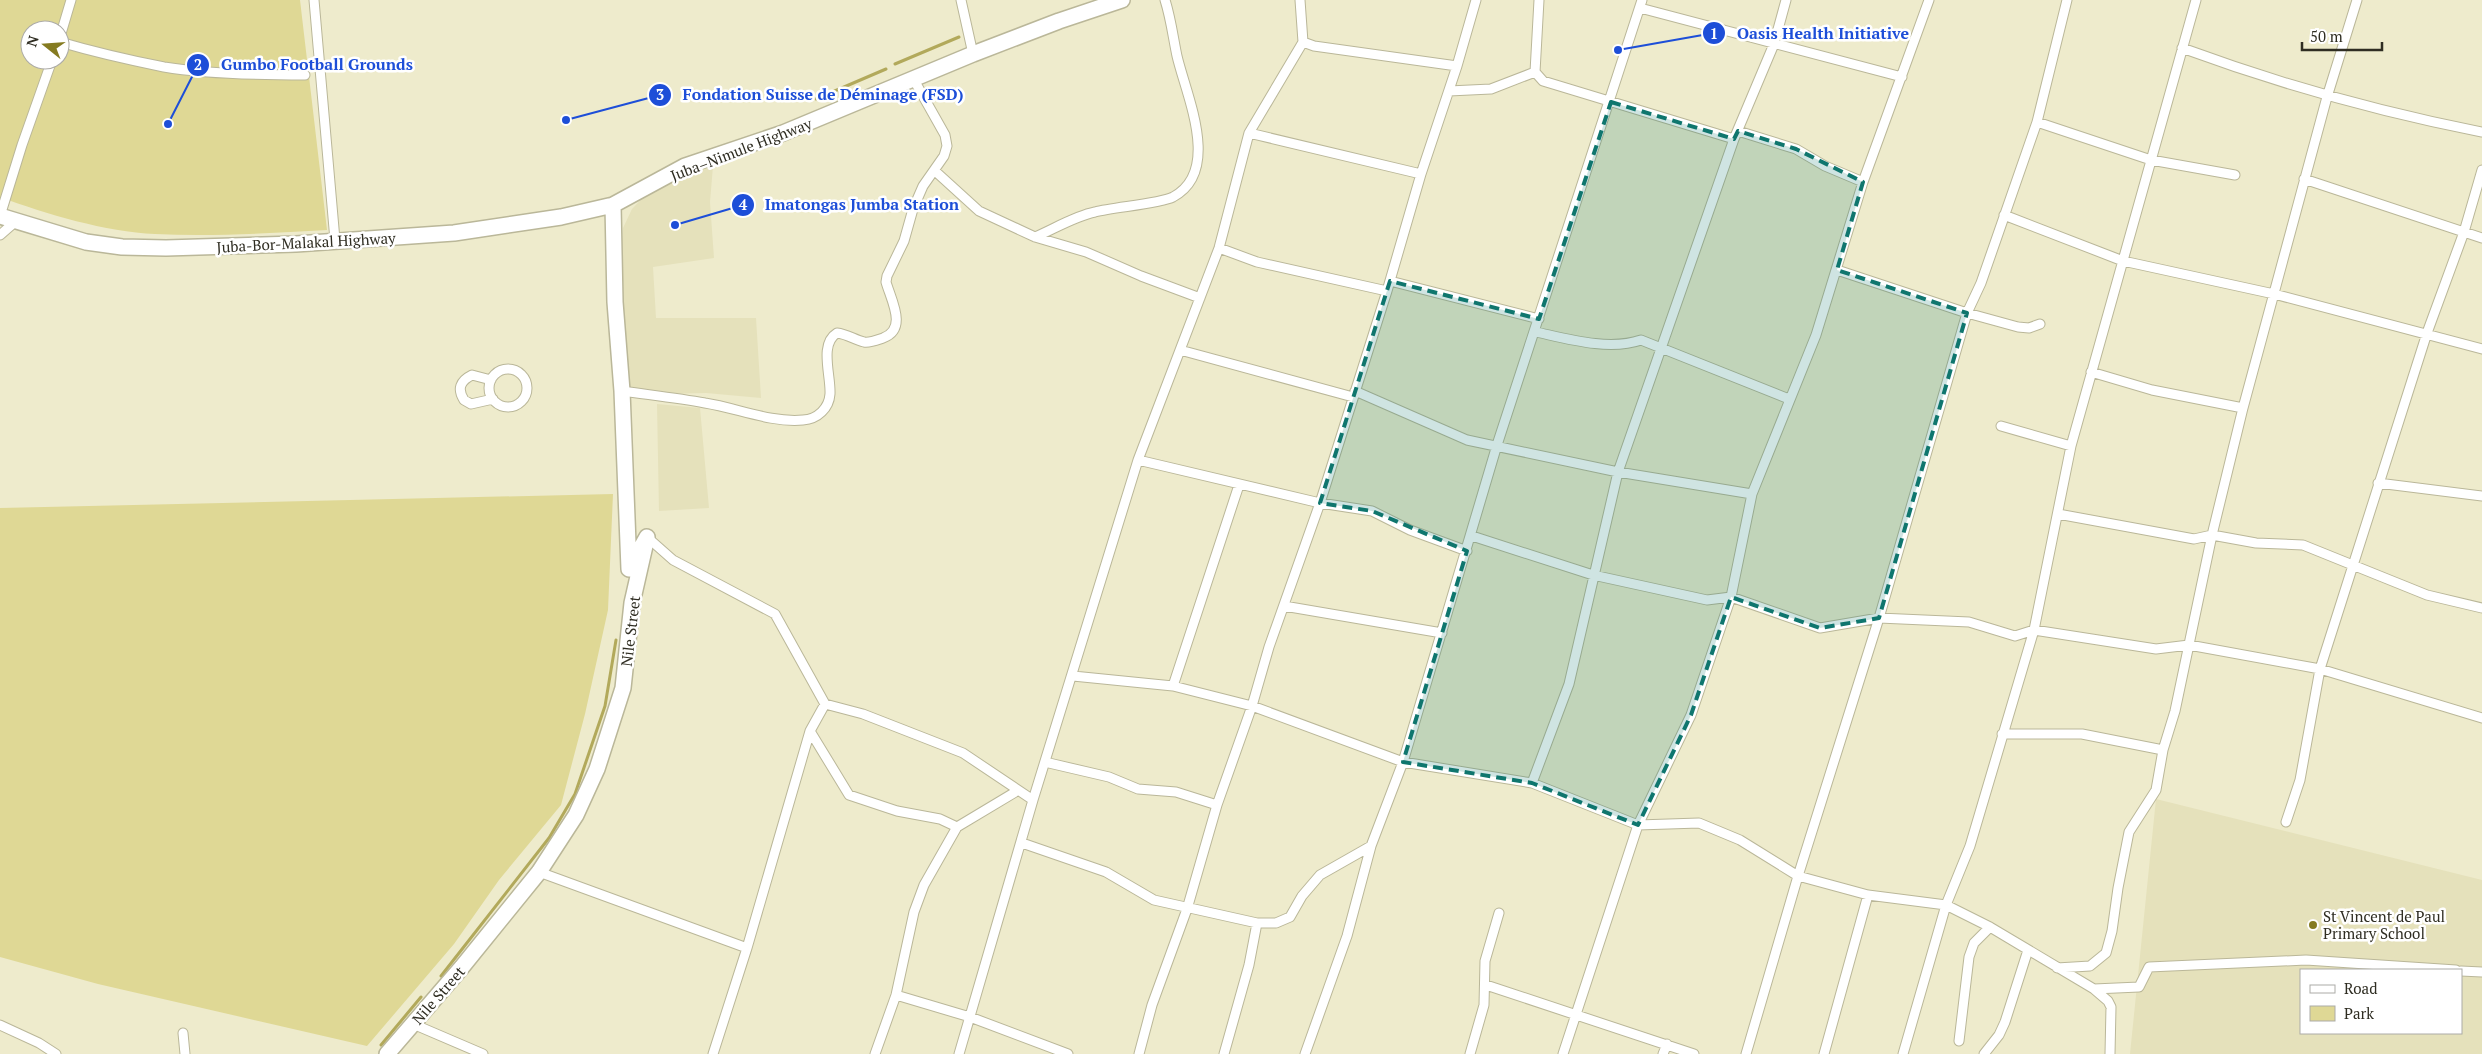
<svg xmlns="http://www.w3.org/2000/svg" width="2482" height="1054" font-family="'PT Serif',serif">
<rect width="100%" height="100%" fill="#eeebcc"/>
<path fill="#e5e1bb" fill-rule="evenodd" d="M713,166L710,202L714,258L653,267L656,318H756L761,398L706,393L627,395L620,267L623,228L632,209L651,189L690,170Z
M657,404L700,408L709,508L659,511Z
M2156,799L2482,880V1054H2130ZM2301,970H2461V1033H2301Z"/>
<path fill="#dfd895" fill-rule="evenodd" d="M0,0H300L327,230C270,233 212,237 155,234C106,232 46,214 0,197ZM30,30H60V60H30Z
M613,494L608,610L585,714L561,805L499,880L454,944L367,1046L98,984L0,957V508Z"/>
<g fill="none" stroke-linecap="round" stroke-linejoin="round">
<path stroke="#b2a95b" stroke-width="3" d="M895,64L959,37
M816,99L886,69
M441,976L549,838L575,794L605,706L616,640
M381,1045L421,997"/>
<defs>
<path id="street" d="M314,0L335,240
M961,0L973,54
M1539,0L1535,72L1543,81L1734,139
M1640,8L1902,77
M60,37L71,0
M60,42C94,52 129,60 164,67C206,74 262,75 305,75
M1303,42L1314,46L1457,66
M2182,48C2280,84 2379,112 2482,132
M1449,91L1491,89L1535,72
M2037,122L2151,160L2235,175
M1738,131L1796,149L1825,166L1863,182
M1249,133L1421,174
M935,171L979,211L1035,237L1086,252L1141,276L1200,298
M2304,179L2482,238
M2004,215L2123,261L2274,294L2482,349
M0,216L22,145L52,60
M0,235L16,221
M1035,237C1054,229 1075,216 1095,212C1114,207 1159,204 1173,197C1222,171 1186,95 1177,56C1173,37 1171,19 1165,0
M1219,248L1257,262L1387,291
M1837,270L1967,313L2018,327L2029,328L2040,324
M1390,281L1539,319
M1536,332C1568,339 1609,351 1641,340L1789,399
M1180,350L1353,397
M489 388a19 19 0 1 1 38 0a19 19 0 1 1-38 0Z
M2091,372L2152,390L2243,408
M491,380L472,375C460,381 457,389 464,400L471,404L493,399
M622,391C650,395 678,398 705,403C737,408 771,423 803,420C818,419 829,408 830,394C831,375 819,344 837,333C847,334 855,340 864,342C870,343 877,340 883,338C908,329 891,300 886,282L887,276L904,241L913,209L923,186L944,156L947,146L945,135L914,80
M1355,391L1467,440L1618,472L1752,494
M2001,426L2071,446
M1138,460L1320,503L1372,511L1410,530L1467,551
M2378,483L2482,496
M2058,514L2194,539L2212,535L2256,543L2303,545L2427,595L2482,608
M1472,536L1593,575L1707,600L1731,597L1820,628L1879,618L1969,622L2015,636L2034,630L2156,649L2189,645L2320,669L2482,718
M647,537L673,560L775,614L825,704L810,731L747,948L713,1054
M1284,606L1442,633
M1073,676L1173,686L1252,706L1403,762L1532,783L1638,825L1691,715L1731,597L1752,494L1816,335L1863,182L1929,0
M1173,686L1239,485
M825,704L863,714L963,753L1033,800L1138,460L1219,248L1249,133L1303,42L1300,0
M810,731L849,795L897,811L940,819L957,827
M2002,734H2082L2163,750
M1049,763L1109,777L1138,789L1176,792L1217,805
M1532,783L1569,684L1618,472L1734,139L1774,44L1786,0
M2286,822L2300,780L2320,669L2427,333L2464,232L2482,170
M1022,843L1106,872L1154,900L1257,923H1276L1290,917L1302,896L1320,875L1371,846
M539,872L747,948
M2057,968L2090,966L2106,953L2112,931L2118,888L2129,832L2156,790L2163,750L2175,711L2212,535L2243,408L2327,97L2357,0
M2461,971L2482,972
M1486,985L1694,1054
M2094,989L2139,987L2149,967L2306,960L2456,970
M896,995L970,1017L1068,1054
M413,1024L483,1054
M0,1025L39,1043L56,1054
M183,1033L185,1054
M1959,1041L1969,957L1974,943L1990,927
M875,1054L896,995L914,912L924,885L957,827L1017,791
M959,1054L1033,800
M1139,1054L1152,1005L1187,909L1217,805L1252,706L1269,647L1320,503L1387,291L1421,174L1457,66L1476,0
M1224,1054L1249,965L1257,923
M1305,1054L1347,936L1371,846L1403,762L1497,445L1642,0
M1470,1054L1484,1005L1485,961L1499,913
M1563,1054L1638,825L1699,823L1740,840L1798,876L1868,895L1946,905L1990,927L2094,989L2108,1001L2111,1007L2110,1054
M1663,1054L1667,1044
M1746,1054L1798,876L1879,618L1967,313L1981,283L2037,122L2067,0
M1824,1054L1868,895
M1903,1054L1946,905L1970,846L2034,630L2071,446L2196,0
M1984,1054L1999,1035L2005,1022L2028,950"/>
<path id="primary" d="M0,216L86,242L122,247L166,248L296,244L454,233L561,217L613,205L685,166L783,133L973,54L1059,21L1122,0
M387,1054L462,967L539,872L576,815L597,769L623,688L632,603L647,537L629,569L622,391L615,302L613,205"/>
</defs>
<use href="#street" stroke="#bab799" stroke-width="11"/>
<use href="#primary" stroke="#bab799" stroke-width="18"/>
<use href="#street" stroke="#fff" stroke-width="9"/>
<use href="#primary" stroke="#fff" stroke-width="15"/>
</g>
<path fill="#0f766e" fill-opacity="0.2" stroke="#0f766e" stroke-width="4" stroke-dasharray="10 6" stroke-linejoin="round" d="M1611,102L1734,139L1738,131L1796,149L1863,182L1837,270L1967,313L1879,618L1820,628L1731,597L1691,715L1638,825L1532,783L1403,762L1467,551L1372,511L1320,503L1390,281L1539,319Z"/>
<circle fill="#857b21" stroke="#fff" stroke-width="2" cx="2313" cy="925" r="5"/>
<g text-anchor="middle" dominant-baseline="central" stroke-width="5" stroke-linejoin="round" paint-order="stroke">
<g font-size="15" fill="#2f2d22" stroke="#fff">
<text transform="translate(741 149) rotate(-21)">Juba–Nimule Highway</text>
<text transform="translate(306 242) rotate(-3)">Juba-Bor-Malakal Highway</text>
<text transform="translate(630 631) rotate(-83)">Nile Street</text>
<text transform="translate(438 995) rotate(-49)">Nile Street</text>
</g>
<g font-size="15" fill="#2f2d22" stroke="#fff" text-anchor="start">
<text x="2323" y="916">St Vincent de Paul<tspan x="2323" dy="17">Primary School</tspan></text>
</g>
</g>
<path fill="none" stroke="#1d4ed8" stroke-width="2" d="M1618 50L1714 33M168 124L198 65M566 120L660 95M675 225L743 205"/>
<g fill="#1d4ed8" stroke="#fff" stroke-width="2">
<circle cx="1618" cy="50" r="5"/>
<circle cx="168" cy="124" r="5"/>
<circle cx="566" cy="120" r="5"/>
<circle cx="675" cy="225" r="5"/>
<circle cx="1714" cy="33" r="12"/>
<circle cx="198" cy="65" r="12"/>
<circle cx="660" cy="95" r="12"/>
<circle cx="743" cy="205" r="12"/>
</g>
<g font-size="15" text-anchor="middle" font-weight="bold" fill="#fff">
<text x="1714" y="39">1</text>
<text x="198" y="70">2</text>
<text x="660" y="100">3</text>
<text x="743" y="210">4</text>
</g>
<g font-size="16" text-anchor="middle" font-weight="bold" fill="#1d4ed8" stroke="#fff" stroke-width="5" stroke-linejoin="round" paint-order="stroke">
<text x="1823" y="39">Oasis Health Initiative</text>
<text x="317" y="70">Gumbo Football Grounds</text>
<text x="823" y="100">Fondation Suisse de Déminage (FSD)</text>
<text x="862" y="210">Imatongas Jumba Station</text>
</g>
<rect x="2300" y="969" width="162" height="65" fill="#ffffff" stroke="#acaba7"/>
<rect x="2310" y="985" width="25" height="8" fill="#ffffff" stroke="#acaba7"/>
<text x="2344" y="994" font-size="15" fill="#2f2d22">Road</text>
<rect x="2310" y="1006" width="25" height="15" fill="#dfd895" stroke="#acaba7"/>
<text x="2344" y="1019" font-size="15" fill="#2f2d22">Park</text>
<g transform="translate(45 45) rotate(287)"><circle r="24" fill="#ffffff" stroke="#acaba7"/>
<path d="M0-4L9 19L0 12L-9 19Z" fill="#857b21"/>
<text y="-8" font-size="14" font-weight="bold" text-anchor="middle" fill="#2f2d22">N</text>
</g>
<path d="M2302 42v8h80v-8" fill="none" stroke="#2f2d22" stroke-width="2.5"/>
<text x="2310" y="42" font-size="15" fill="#2f2d22" stroke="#ffffff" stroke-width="4" paint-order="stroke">50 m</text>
</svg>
